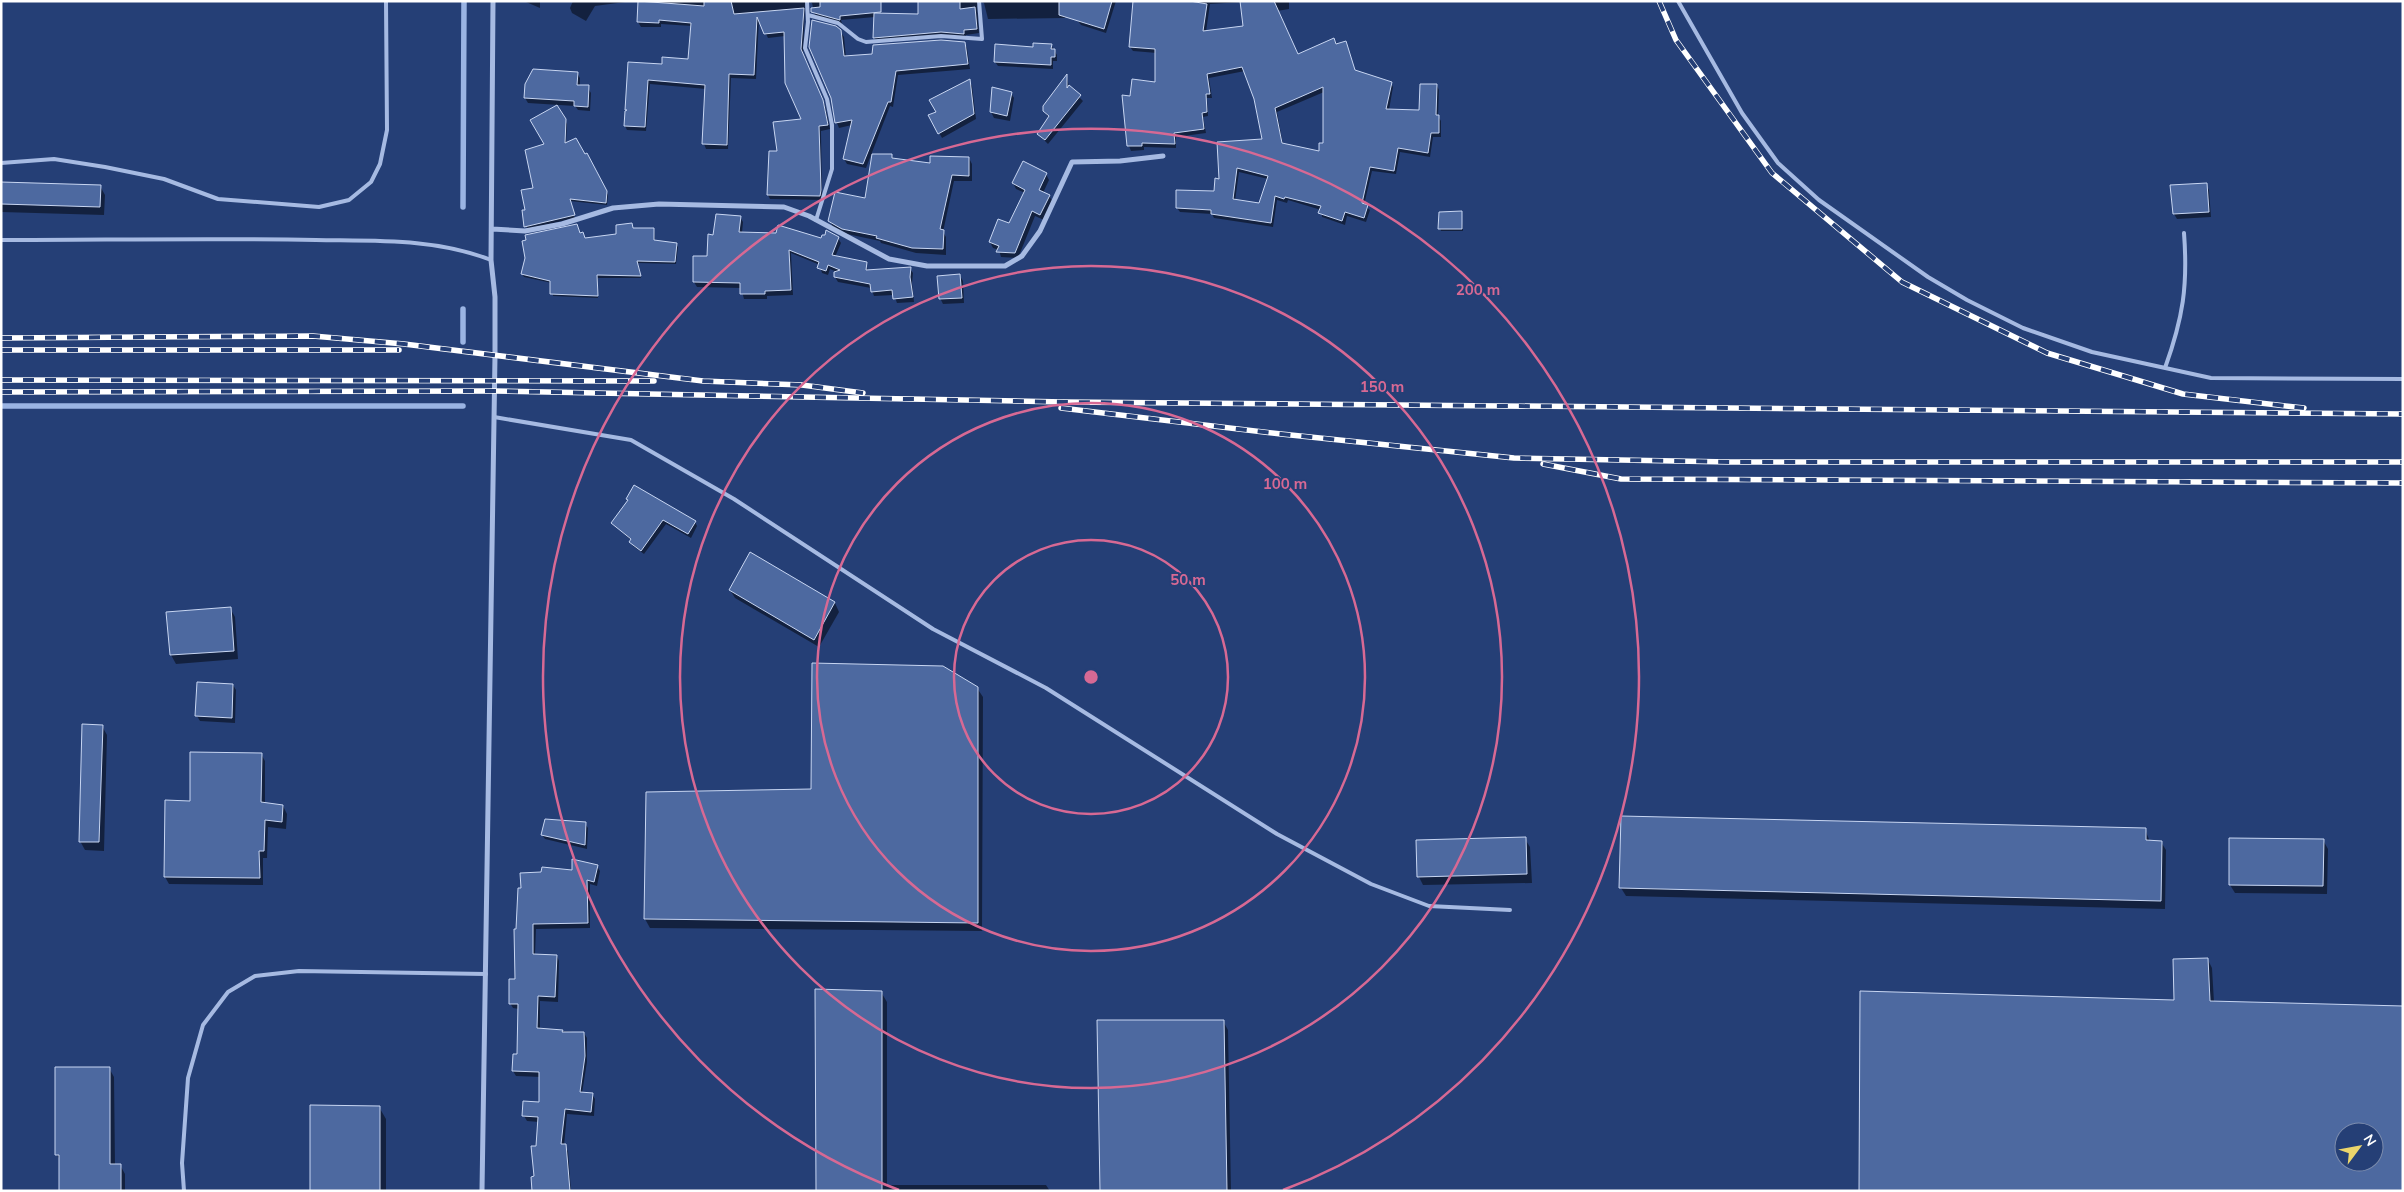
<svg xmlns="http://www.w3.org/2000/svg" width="2404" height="1192" font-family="Mulish,sans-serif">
<rect width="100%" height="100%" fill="#253f76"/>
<path fill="#0007" fill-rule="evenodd" d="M526,1H540V8L526,2Z
M573,1H625V2L595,6L586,21L572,13L570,8Z
M659,1H809L805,4L803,55L825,106L830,129L821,131L822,200L770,199L768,195L778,152L803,120L785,36L768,38L759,19L756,79L731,78L728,149H706L704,144L706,89L650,84L646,131L627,130L625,126L630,63L663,65L689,60L692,26L661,24V27H641L638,22L639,2L659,3Z
M809,1H878L879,15H920V1H981L977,6L979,33L966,35V38L944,36L877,42L874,37L875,17L841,20L842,24L815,16L812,3Z
M981,1H1066V3L1065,18L988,19L984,3Z
M1088,1H1116L1106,33L1081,25L1078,21Z
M1156,1H1289V9L1277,11L1298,55L1334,39L1355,71L1391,83L1393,87L1389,110L1420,111L1437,86L1439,90L1438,116L1441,121V137H1433L1430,157L1400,152L1396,174L1372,171L1364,205L1370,210L1366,222L1347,216L1345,225L1322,217L1321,210L1288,200L1287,203L1277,200L1273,227L1214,218L1212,214L1180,212L1177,208L1215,192L1221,180L1264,140L1255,98L1245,71L1209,78L1212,98H1207L1208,116L1203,117L1206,133L1176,137V148L1144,147V150L1131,151L1129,146L1123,97L1131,98L1156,84L1157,53L1133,51L1130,47ZM1241,2L1244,27L1206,32L1210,4ZM1324,92V144L1320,153L1283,145L1277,112ZM1239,172L1268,179L1259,204L1235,201Z
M840,31L844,37L846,58L964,43L967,48L970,69L898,75L893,107L890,106L866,168L847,164L844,159L852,125L839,128L837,123Z
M1051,45L1057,55V61H1053V69L998,66L995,62Z
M577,73L580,78V86L588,88L591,93L590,111L578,110L575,106L528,103L525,98Z
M1067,77L1069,87L1083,101L1048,144L1038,134L1049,118L1044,111Z
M969,81L972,86L976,119L942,138L930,116L937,112Z
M1011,93L1014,98L1010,121L994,118L991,112Z
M557,106L567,124L566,144L576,139L608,195L607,205L570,201L575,218L527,229L526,211L535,189Z
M892,156L894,159L931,164L969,158L972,164V181H954L943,232L946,237V255L916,253L881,243L880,241L847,234L833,227L830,221L866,200Z
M1046,174L1049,180L1043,193L1049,196L1053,202L1044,220L1035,216L1018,258L1001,257L999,250L993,248L990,242L1009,224L1025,193L1016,189L1013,183Z
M1,183L100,186L105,195L104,215L1,212Z
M2206,184L2209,190L2211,217L2177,219L2174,214L2172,186Z
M1461,213L1463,231H1441L1440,228Z
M740,217L743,222L742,233L822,240L838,238L841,243L835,257L866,263L868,271L910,269L913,273L912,283L914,302L897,303L894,295L874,296L871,288L838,282L835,277L837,272L830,269L828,275L822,273L820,265L791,253L793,295L767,296V299H744L741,288L697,287L694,282L708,257L714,236Z
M632,225L634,229H654L655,242L676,244L678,247L676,264L638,263L641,278H598V298L553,296L552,283L524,277L522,274L580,234L585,239L618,235Z
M960,276L963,281L964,303L943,304L940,298Z
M629,501L695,522L697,526L691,538L666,524L644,554L633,546L631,540L612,523Z
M751,554L835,603L839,612L819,647L735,598L730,590Z
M230,608L235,617L238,659L176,664L171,655L168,613Z
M233,685L236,690L235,723L200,721L197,716Z
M977,688L983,697L982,931L650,928L645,919L648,793L813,790Z
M102,726L107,735L104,851L85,850L80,841Z
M261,754L265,761V804L283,806L287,814L286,829L268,827L267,858H263V885L169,884L165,877L192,802Z
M585,824L588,828L587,849L545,839L542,835Z
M2145,829L2150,842H2161L2166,850L2165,909L1626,896L1621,888Z
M1525,839L1530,847L1532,883L1423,885L1419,877Z
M2323,840L2328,849L2327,894L2235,893L2230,885Z
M597,866L600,871L597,886L590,884V928L536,929L535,955L557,956L559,961L558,1002L540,1001V1029L584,1033L587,1038V1062L582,1093L592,1094L595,1099L594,1116L567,1114L564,1146L568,1151L571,1191H533L539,1122L527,1121L524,1116L541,1103V1077L516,1076L513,1071L519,1056V1009L513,1008L510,1003L516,981V930L573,871Z
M2208,960L2212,968L2214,1002L2403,1007V1191L1861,992L2176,1001ZM2344,1132H2374V1162H2344Z
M881,992L887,1002V1185H1046L1050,1191H817Z
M1223,1021L1228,1030L1231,1191H1101Z
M109,1068L114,1077L115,1165H120L125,1174V1191H59L60,1160L57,1155Z
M379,1107L386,1119V1191H311Z"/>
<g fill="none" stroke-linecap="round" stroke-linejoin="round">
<path stroke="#9ab4e3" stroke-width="5.5" d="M463,207L464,1
M463,309V342
M1,406H463"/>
</g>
<path fill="#4d69a0" stroke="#c8d6f2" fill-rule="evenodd" d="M638,1L704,6V1H731L734,14L804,8L801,49L823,100L828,125L819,126L821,190L820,196L767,195L769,151H777L773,122L801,119L785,83L784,32L764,34L757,17L754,75L729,74L727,145L702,144L705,85L648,80L645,127L624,126L625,111L627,110H625L628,62L662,64V57L688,59L691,23L659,20V23L637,22Z
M820,1H881V12L840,16V20L811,12V8L820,7Z
M918,1H960V9L975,7L977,29L964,30V34L941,32L873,38L874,13L918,14Z
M1059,1H1112L1104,29L1059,15Z
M1133,1H1190L1207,4L1203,31L1243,26L1240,1H1274L1298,54L1334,38L1336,44L1346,41L1355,70L1392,82L1386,109L1419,110L1420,84H1437L1436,115H1439V133H1431L1428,153L1398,148L1394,171L1370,167L1362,203L1368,205L1364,218L1345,212L1342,221L1318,213L1321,206L1285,197L1284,199L1275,196L1271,223L1211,214V210L1176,208V190L1214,191L1215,178L1219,179L1217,142L1262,139L1254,99L1242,67L1207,74L1210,94H1206L1207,112L1202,113L1204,129L1174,133L1175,144L1142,143V146H1127L1122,95L1130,96L1132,79L1155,82V49L1129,47ZM1323,87V143H1319V151L1282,143L1275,108ZM1237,168L1268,176L1259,203L1233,199Z
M812,20L836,26L841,30L844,56L872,54L873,45L941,40L965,42L968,64L896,71L891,102H888L863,164L843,159L852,120L835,123L831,98L809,47Z
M1033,43L1052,44L1051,49H1055V57H1051V65L994,62L995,44L1033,47Z
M533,69L578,72L577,85H589L588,107L574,106V101L524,98L525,84Z
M1067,74V88L1069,85L1081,95L1045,140L1037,134L1049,116L1043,111V106Z
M970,79L974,114L938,134L928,115L936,112L929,100Z
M992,87L1012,92L1007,116L990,112Z
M557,105L566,119L565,143L576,138L585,154L587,153L607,191L606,203L570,199L575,215L524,227L522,210H525L521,190L533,188L525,150L544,144L530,120Z
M872,154H892V158L930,163V156L969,157V176L952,175L940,229L944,230L943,249L912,248L876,238L877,236L842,229L828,221L835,192L865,198Z
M1023,161L1047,173L1039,190L1050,195L1040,215L1032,211L1015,253L996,252L999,246L989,242L998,219L1009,223L1025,190L1012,183Z
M1,182L101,185L100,207L1,204Z
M2207,183L2209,212L2173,214L2170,185Z
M1462,211V229H1438L1439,212Z
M716,214L741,216L739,232L776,233L778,225L821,238L822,235H825L826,230L839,237L832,255L867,262L866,270L911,267L910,277L913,297L893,299L892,290L871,292L870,284L834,277V272L840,270L828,265L826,271L817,268L819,262L789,250L791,290L765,291V294H740V283L693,282V256H707L708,234L713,235Z
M632,223L633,228H654V240L677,243L675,262L637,261L641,276L597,275L598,296L550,294V281L521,274L525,258L522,241L526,240L525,235L577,224L580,233L583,232L585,238L616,234V225Z
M960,274L962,298L939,299L937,276Z
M634,485L696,521L688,534L663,520L641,551L629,542L631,539L611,523L628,500L626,499Z
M750,552L835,602L814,640L729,590Z
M231,607L234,651L170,655L166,612Z
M812,663L943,666L978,687V923L644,919L646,792L811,789Z
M197,682L233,684L232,718L195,716Z
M82,724L103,725L99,842H79Z
M190,752L262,753L261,802L283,805L282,822L265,820L264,851H259L260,878L164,877L165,800L190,801Z
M1621,816L2146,828V840L2162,841L2161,901L1619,888Z
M545,819L586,822L585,845L541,835Z
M1526,837L1527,874L1417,877L1416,840Z
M2229,838L2324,839L2323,886L2229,885Z
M572,859L598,865L594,882L587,880L588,923L533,924V954L557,955L555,997L538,996L537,1028L563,1030L562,1032H584L585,1056L580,1092L593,1093L591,1112L565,1109L561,1144H566L570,1191H532L531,1177L534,1176L531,1146H536L538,1117L522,1116L523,1101L539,1102V1072L512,1071L513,1054H517L518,1004H509V979H515L514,929H516L518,888H521L520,873L541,872L542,867L572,870Z
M2208,958L2210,1001L2403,1006V1191H1859L1860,991L2174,1000L2173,959ZM2344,1132H2374V1162H2344Z
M815,989L882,991V1191H816Z
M1097,1020H1224L1227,1191H1100Z
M55,1067H110V1164H121V1191H59V1155H55Z
M310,1105L380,1106V1191H310Z"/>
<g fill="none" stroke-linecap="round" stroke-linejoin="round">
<path stroke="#a6bae2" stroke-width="4" d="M807,1L808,22L805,48L827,99L832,125V169L816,220
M1678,1L1742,113L1778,163L1819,200L1928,277L1967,300L2023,328L2092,352L2211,378L2403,379
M808,15L838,23L858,39L866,42L941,36L982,39L979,1
M1,163L54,159L105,167L164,179L218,199L319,207L349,200L371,182L380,164L387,130L386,1
M1,240C106,240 211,238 316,240C375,241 435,238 491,260
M2165,368C2183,318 2188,286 2184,233
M494,417L631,440L734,499L933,629L1046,688L1277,834L1371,884L1429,906L1510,910
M184,1191L182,1163L188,1078L203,1025L228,992L255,976L299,971L486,974"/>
<path stroke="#a6bae2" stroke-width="5" d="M492,229L525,231L562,224L613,208L659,204L784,207L809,216L889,259L927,266H1005L1022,256L1040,231L1072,162L1120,161L1163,156
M482,1191L495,356V297L491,260L493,1"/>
<defs>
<path id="rail" d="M1659,1L1676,40L1772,173L1902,282L2047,353L2183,394L2304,408
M1,338L313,336L404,344L703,381L802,385L863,393
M1,350H399
M1,380L654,381
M1,392L495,391L1064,402L2403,414
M1061,408L1281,434L1514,458L1730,462H2403
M1543,464L1621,479L2403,483"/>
</defs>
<use href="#rail" stroke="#fff" stroke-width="5.5"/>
<use href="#rail" stroke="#253f76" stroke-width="4" stroke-dasharray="11" stroke-linecap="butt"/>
</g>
<g fill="none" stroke="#d76994" stroke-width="2.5">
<circle cx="1091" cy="677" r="137"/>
<circle cx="1091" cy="677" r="274"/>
<circle cx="1091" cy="677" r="411"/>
<path d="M899 1190A548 548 0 1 1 1283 1190"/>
</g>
<circle cx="1091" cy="677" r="8" fill="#d76994" stroke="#253f76" stroke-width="2.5"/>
<g font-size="15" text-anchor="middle" font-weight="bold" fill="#d76994" stroke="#253f76" stroke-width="4" stroke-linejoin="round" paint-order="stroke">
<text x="1478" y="295">200 m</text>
<text x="1382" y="392">150 m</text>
<text x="1285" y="489">100 m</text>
<text x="1188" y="585">50 m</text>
</g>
<rect width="2404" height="1192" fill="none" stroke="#ffffff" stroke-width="5"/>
<g transform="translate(2359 1147) rotate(58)"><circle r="24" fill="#253f76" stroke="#7c8cad"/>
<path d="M0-4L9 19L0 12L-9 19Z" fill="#ebd56b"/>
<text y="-8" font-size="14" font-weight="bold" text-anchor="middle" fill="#ffffff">N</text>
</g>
</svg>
